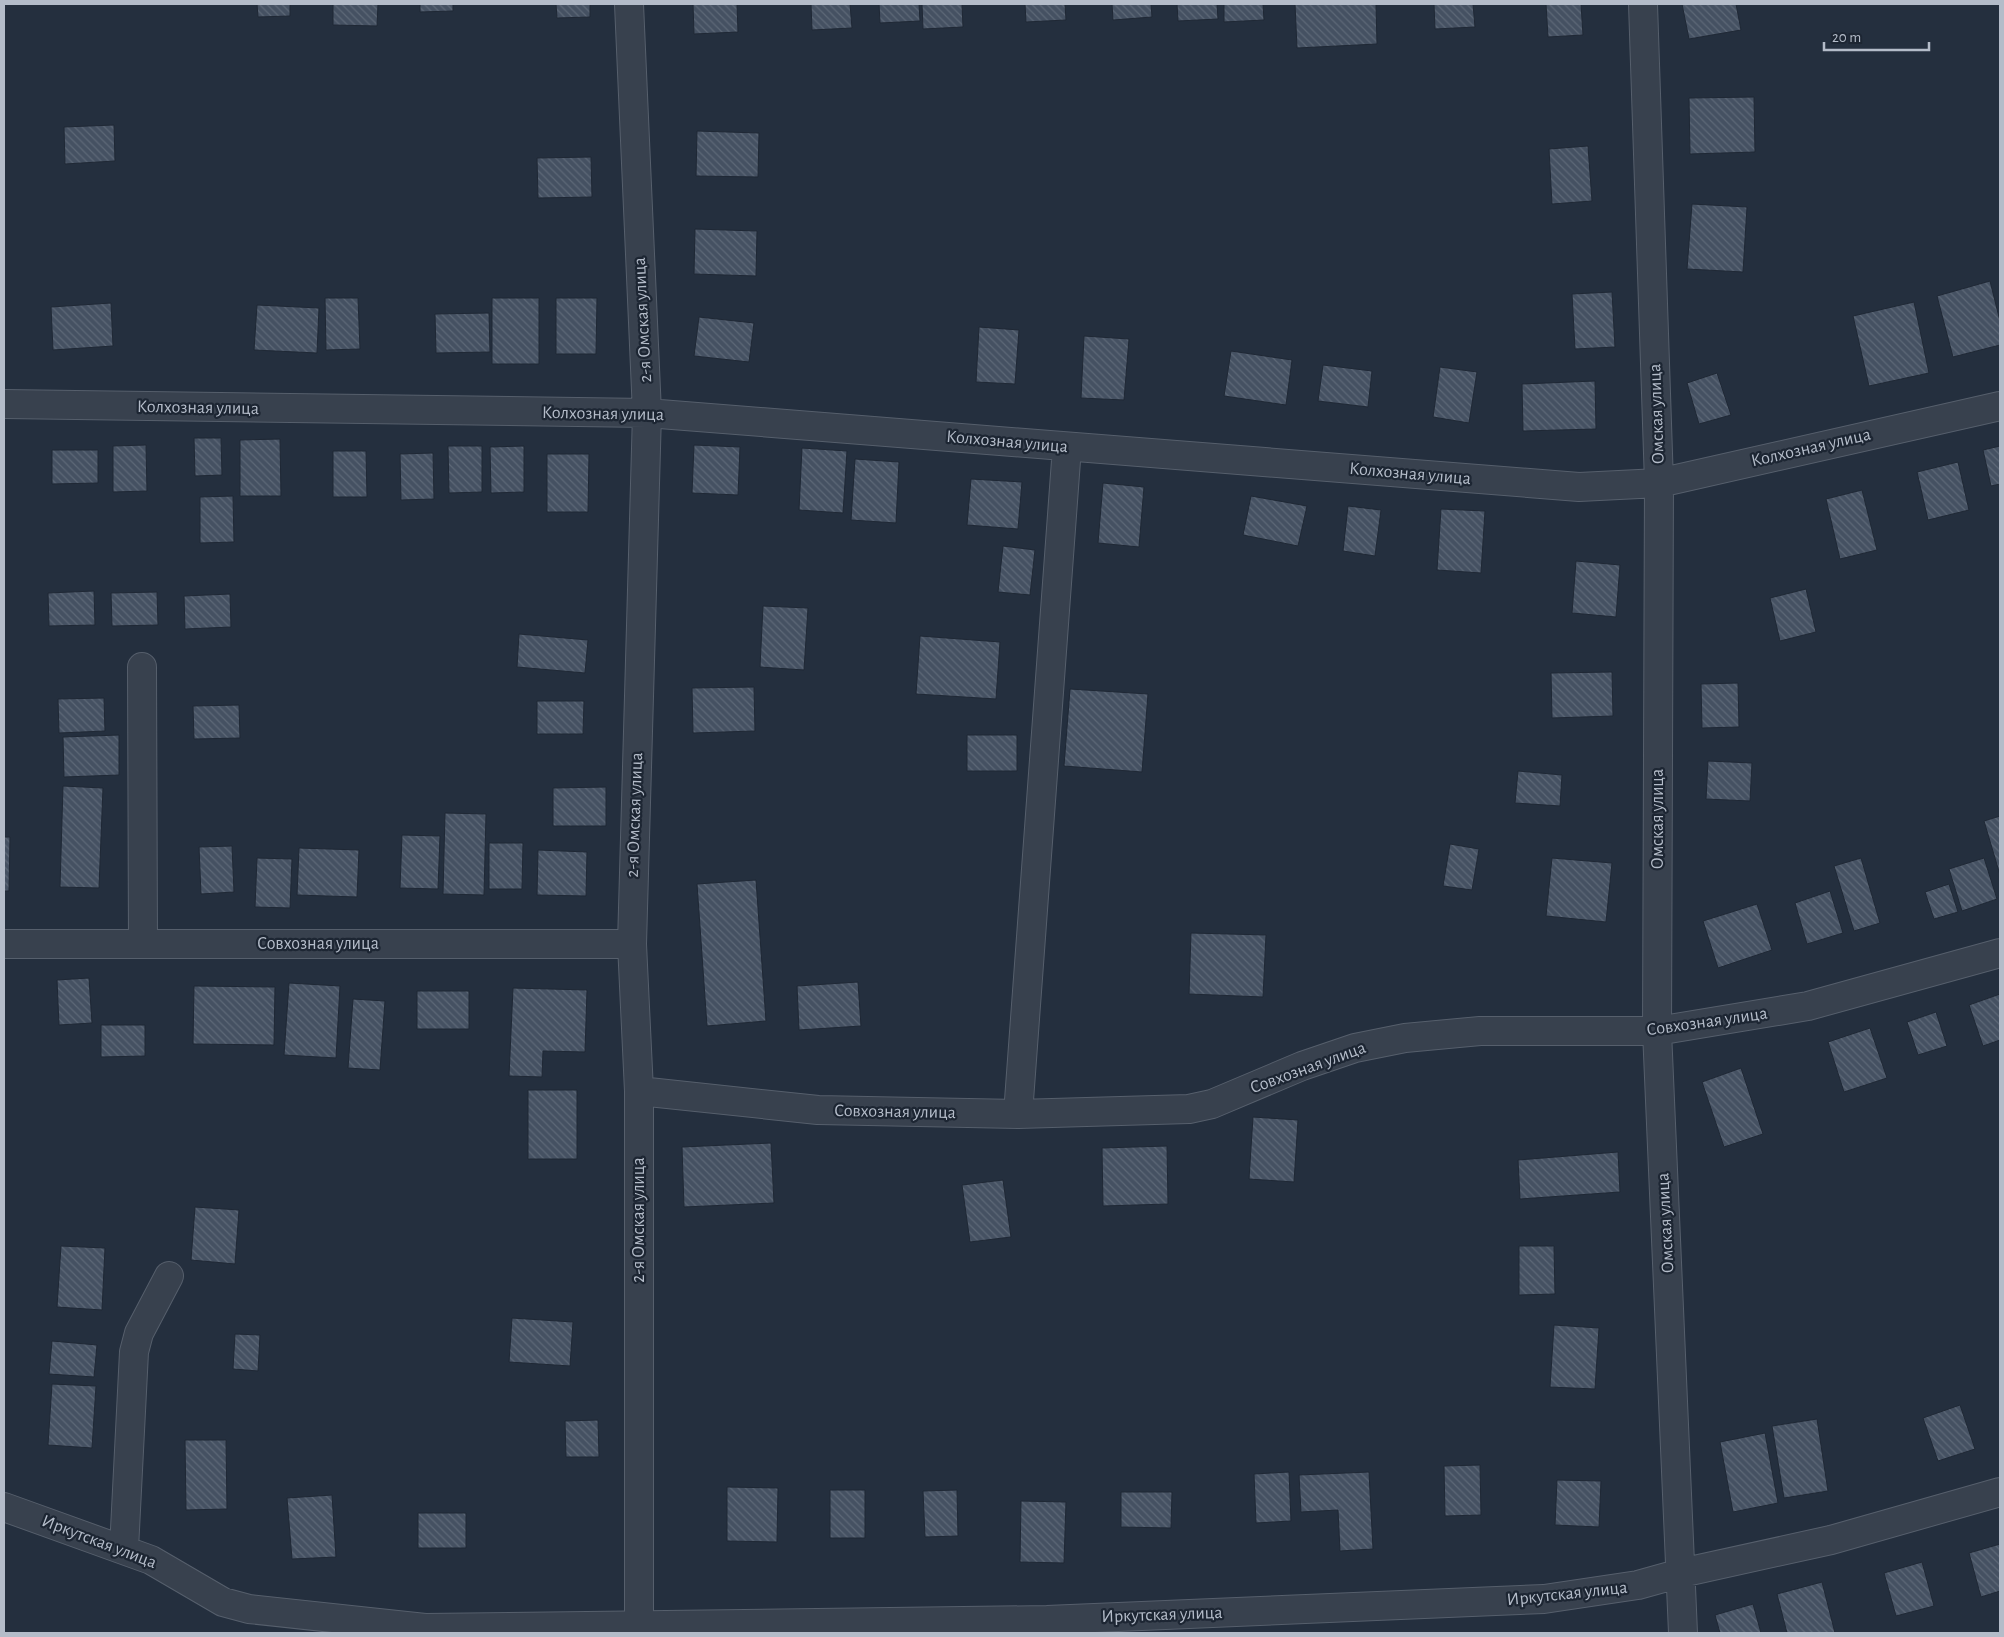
<svg xmlns="http://www.w3.org/2000/svg" width="2004" height="1637" font-family="'Alegreya Sans',sans-serif">
<defs>
<pattern id="building-back-hatch" width="6" height="6" patternUnits="userSpaceOnUse" patternTransform="scale(1.25)"><rect width="6" height="6" fill="#455162"/><path d="M-1 5l2 2M0 0l6 6M5-1l2 2" fill="none" stroke="#5d6877"/></pattern>
</defs>
<rect width="100%" height="100%" fill="#242f3e"/>
<path fill="url(#building-back-hatch)" stroke="#1f2835" d="M257,4H290V16L258,17Z
M333,4H378L377,26L333,25Z
M420,4H453V11L420,12Z
M556,4H590V17L557,18Z
M693,4H737L738,32L694,34Z
M811,4H850L852,28L812,30Z
M879,4H919L920,21L880,23Z
M922,4H962L963,27L923,29Z
M1025,4H1065L1066,20L1026,22Z
M1112,4H1151L1152,17L1113,20Z
M1177,4H1217L1218,19L1178,21Z
M1224,4H1263L1264,20L1224,22Z
M1295,4H1376L1377,44L1297,48Z
M1434,4H1473L1475,27L1435,29Z
M1546,4H1581L1583,35L1548,37Z
M1682,4H1736L1741,30L1689,39Z
M1754,97L1755,152L1690,154L1689,98Z
M114,125L115,161L65,164L64,127Z
M697,131L759,133L758,177L696,176Z
M1588,146L1592,201L1552,204L1549,149Z
M591,157L592,197L538,198L537,158Z
M1692,204L1747,207L1743,272L1687,269Z
M695,229L757,231L756,276L694,274Z
M1990,281L2000,321V345L1953,357L1937,296Z
M1612,292L1615,347L1575,349L1572,294Z
M325,298H358L360,349L326,350Z
M492,298H539V364H492Z
M556,298H597L596,354H556Z
M1914,302L1929,373L1869,386L1853,316Z
M111,303L113,346L53,350L51,307Z
M257,305L319,308L317,353L254,350Z
M489,313L490,352L436,353L435,314Z
M699,317L754,323L749,362L694,356Z
M979,327L1019,330L1015,384L976,382Z
M1084,336L1129,339L1124,400L1081,398Z
M1231,351L1292,360L1286,405L1224,396Z
M1323,365L1372,371L1368,407L1318,401Z
M1440,367L1477,372L1469,423L1433,417Z
M1717,373L1731,415L1699,424L1687,383Z
M1595,381L1596,429L1523,431L1522,384Z
M194,438H221L222,475L195,476Z
M280,439L281,496H240V440Z
M146,445L147,491L113,492V446Z
M694,445L740,447L738,495L692,493Z
M448,446H482V492L449,493Z
M524,446V492L491,493L490,447Z
M2000,446V484L1991,486L1983,450Z
M802,448L847,451L843,513L799,510Z
M52,450H98V483L52,484Z
M333,451H366L367,497H333Z
M433,453L434,499L401,500L400,454Z
M547,454H589L588,512H547Z
M855,459L899,462L896,523L851,520Z
M1958,462L1969,510L1928,520L1917,472Z
M971,479L1022,482L1018,529L967,525Z
M1103,483L1144,487L1139,547L1098,543Z
M1862,490L1877,550L1840,559L1826,499Z
M233,496L234,542L200,543V497Z
M1251,496L1307,506L1298,546L1243,535Z
M1348,506L1381,510L1375,556L1343,551Z
M1441,509L1485,511L1481,573L1437,570Z
M1003,546L1035,550L1030,595L998,592Z
M1576,561L1620,565L1616,617L1572,613Z
M1806,589L1816,632L1780,641L1770,598Z
M94,591L95,625L49,626L48,593Z
M157,592L158,625L112,626L111,593Z
M230,594L231,627L185,629L184,596Z
M763,606L808,608L804,670L760,667Z
M519,634L588,640L585,673L517,667Z
M920,636L1000,642L996,699L916,694Z
M1612,672L1613,716L1552,718L1551,673Z
M1738,683L1739,727L1702,728L1701,684Z
M754,687L755,731L693,733L692,688Z
M1070,689L1148,694L1142,772L1064,766Z
M104,698L105,731L59,733L58,699Z
M537,701H584L583,734H537Z
M239,705L240,738L194,739L193,706Z
M119,735V775L64,777L63,737Z
M967,735H1017V771H967Z
M1708,761L1752,763L1750,801L1706,799Z
M1518,771L1562,775L1560,806L1515,803Z
M63,786L103,788L99,888L60,887Z
M606,787V826H553V788Z
M445,813L486,814L484,895L443,894Z
M2000,816V875L1984,821Z
M402,835L440,836L438,889L400,888Z
M4,837H10L9,891H4Z
M489,843H523L522,889H489Z
M1450,844L1479,849L1472,890L1443,886Z
M232,846L234,892L201,894L199,847Z
M299,848L359,850L357,897L297,895Z
M538,850L587,852L586,896L537,895Z
M257,858L292,859L290,908L255,907Z
M1552,858L1612,863L1606,922L1546,916Z
M1861,858L1880,923L1854,931L1834,866Z
M1984,858L1997,899L1962,911L1949,869Z
M756,880L766,1021L707,1026L697,884Z
M1949,884L1958,912L1934,919L1925,892Z
M1830,891L1843,933L1807,944L1795,903Z
M1757,904L1772,950L1718,968L1703,921Z
M1191,933L1266,935L1263,997L1189,994Z
M89,978L92,1023L59,1025L57,980Z
M858,982L861,1026L799,1030L797,986Z
M289,983L340,986L336,1058L284,1055Z
M194,986L275,987L274,1045L193,1044Z
M513,988L587,990L585,1052L543,1051L542,1077L509,1076Z
M417,991H469V1029H417Z
M2000,994V1040L1983,1046L1969,1005Z
M353,999L385,1001L380,1070L348,1068Z
M1936,1012L1947,1046L1918,1055L1907,1022Z
M101,1025H145V1056L101,1057Z
M1870,1028L1887,1078L1844,1092L1828,1042Z
M1741,1068L1763,1134L1724,1147L1702,1082Z
M528,1090H577V1159H528Z
M1253,1117L1298,1120L1294,1182L1249,1179Z
M771,1143L774,1203L684,1207L682,1147Z
M1167,1146L1168,1204L1103,1206L1102,1148Z
M1618,1152L1620,1192L1520,1199L1518,1160Z
M1003,1180L1011,1237L970,1242L962,1185Z
M195,1207L239,1210L235,1264L191,1260Z
M61,1246L105,1248L102,1310L57,1307Z
M1519,1246H1554L1555,1294L1519,1295Z
M512,1318L573,1322L570,1366L509,1362Z
M1554,1325L1599,1328L1595,1389L1550,1387Z
M235,1334L260,1335L258,1371L233,1369Z
M52,1341L97,1345L94,1377L49,1374Z
M52,1384L96,1386L92,1448L48,1445Z
M1960,1405L1975,1449L1938,1461L1923,1418Z
M1817,1419L1828,1491L1784,1498L1772,1426Z
M598,1420L599,1457H566L565,1421Z
M1765,1433L1778,1503L1733,1512L1720,1442Z
M185,1440H226L227,1509L186,1510Z
M1480,1465L1481,1515L1445,1516L1444,1466Z
M1289,1472L1291,1521L1256,1523L1254,1474Z
M1369,1472L1373,1549L1340,1551L1338,1510L1301,1512L1299,1475Z
M1557,1480L1601,1481L1599,1527L1555,1525Z
M727,1487L778,1488L777,1542L727,1541Z
M830,1490H865V1538H830Z
M957,1490L958,1536L925,1537L923,1491Z
M1121,1492H1172L1171,1528L1121,1527Z
M332,1495L336,1557L292,1559L287,1498Z
M1021,1501L1066,1502L1064,1563L1020,1562Z
M418,1513H466V1548H418Z
M2000,1544V1591L1981,1597L1969,1553Z
M1922,1562L1934,1606L1896,1616L1884,1573Z
M1822,1582L1835,1633H1787L1777,1594Z
M1753,1604L1761,1633H1720L1715,1615Z"/>
<g fill="none" stroke-linecap="round" stroke-linejoin="round">
<defs>
<path id="minor" d="M629,4L647,413L632,944L639,1091V1627
M1643,4L1659,483L1657,1031L1683,1633
M4,404L647,413L1579,487L1659,483L2000,406
M142,667L143,944
M4,944H632
M639,1091L818,1110L1018,1114L1189,1109L1212,1104L1302,1066L1355,1048L1405,1038L1480,1031H1657L1808,1006L2000,953
M1018,1114L1067,447
M4,1507L151,1560L223,1602L249,1609L425,1628L1047,1620L1544,1599L1638,1585L1681,1573L1831,1540L2000,1492
M124,1549L134,1352L139,1333L169,1276"/>
</defs>
<use href="#minor" stroke="#565f6c" stroke-width="30"/>
<use href="#minor" stroke="#38414e" stroke-width="28"/>
</g>
<g text-anchor="middle" dominant-baseline="central" stroke-width="4.5" stroke-linejoin="round" paint-order="stroke">
<g font-size="18" fill="#b4bcc9" stroke="#1d2633">
<text transform="translate(643 320) rotate(-93)">2-я Омская улица</text>
<text transform="translate(198 408) rotate(1)">Колхозная улица</text>
<text transform="translate(603 414) rotate(1)">Колхозная улица</text>
<text transform="translate(1657 414) rotate(-92)">Омская улица</text>
<text transform="translate(1007 442) rotate(5)">Колхозная улица</text>
<text transform="translate(1811 448) rotate(-13)">Колхозная улица</text>
<text transform="translate(1410 474) rotate(5)">Колхозная улица</text>
<text transform="translate(635 815) rotate(-88)">2-я Омская улица</text>
<text transform="translate(1658 819) rotate(-90)">Омская улица</text>
<text x="318" y="944">Совхозная улица</text>
<text transform="translate(1707 1022) rotate(-8)">Совхозная улица</text>
<text transform="translate(1308 1068) rotate(-20)">Совхозная улица</text>
<text transform="translate(895 1112) rotate(1)">Совхозная улица</text>
<text transform="translate(639 1220) rotate(-90)">2-я Омская улица</text>
<text transform="translate(1666 1223) rotate(-93)">Омская улица</text>
<text transform="translate(99 1542) rotate(21)">Иркутская улица</text>
<text transform="translate(1567 1594) rotate(-6)">Иркутская улица</text>
<text transform="translate(1162 1615) rotate(-2)">Иркутская улица</text>
</g>
</g>
<rect width="2004" height="1637" fill="none" stroke="#b4bcc9" stroke-width="10"/>
<path d="M1824 42v8h105v-8" fill="none" stroke="#b4bcc9" stroke-width="2.5"/>
<text x="1832" y="42" font-size="15" fill="#b4bcc9" stroke="#1d2633" stroke-width="4" paint-order="stroke">20 m</text>
</svg>
